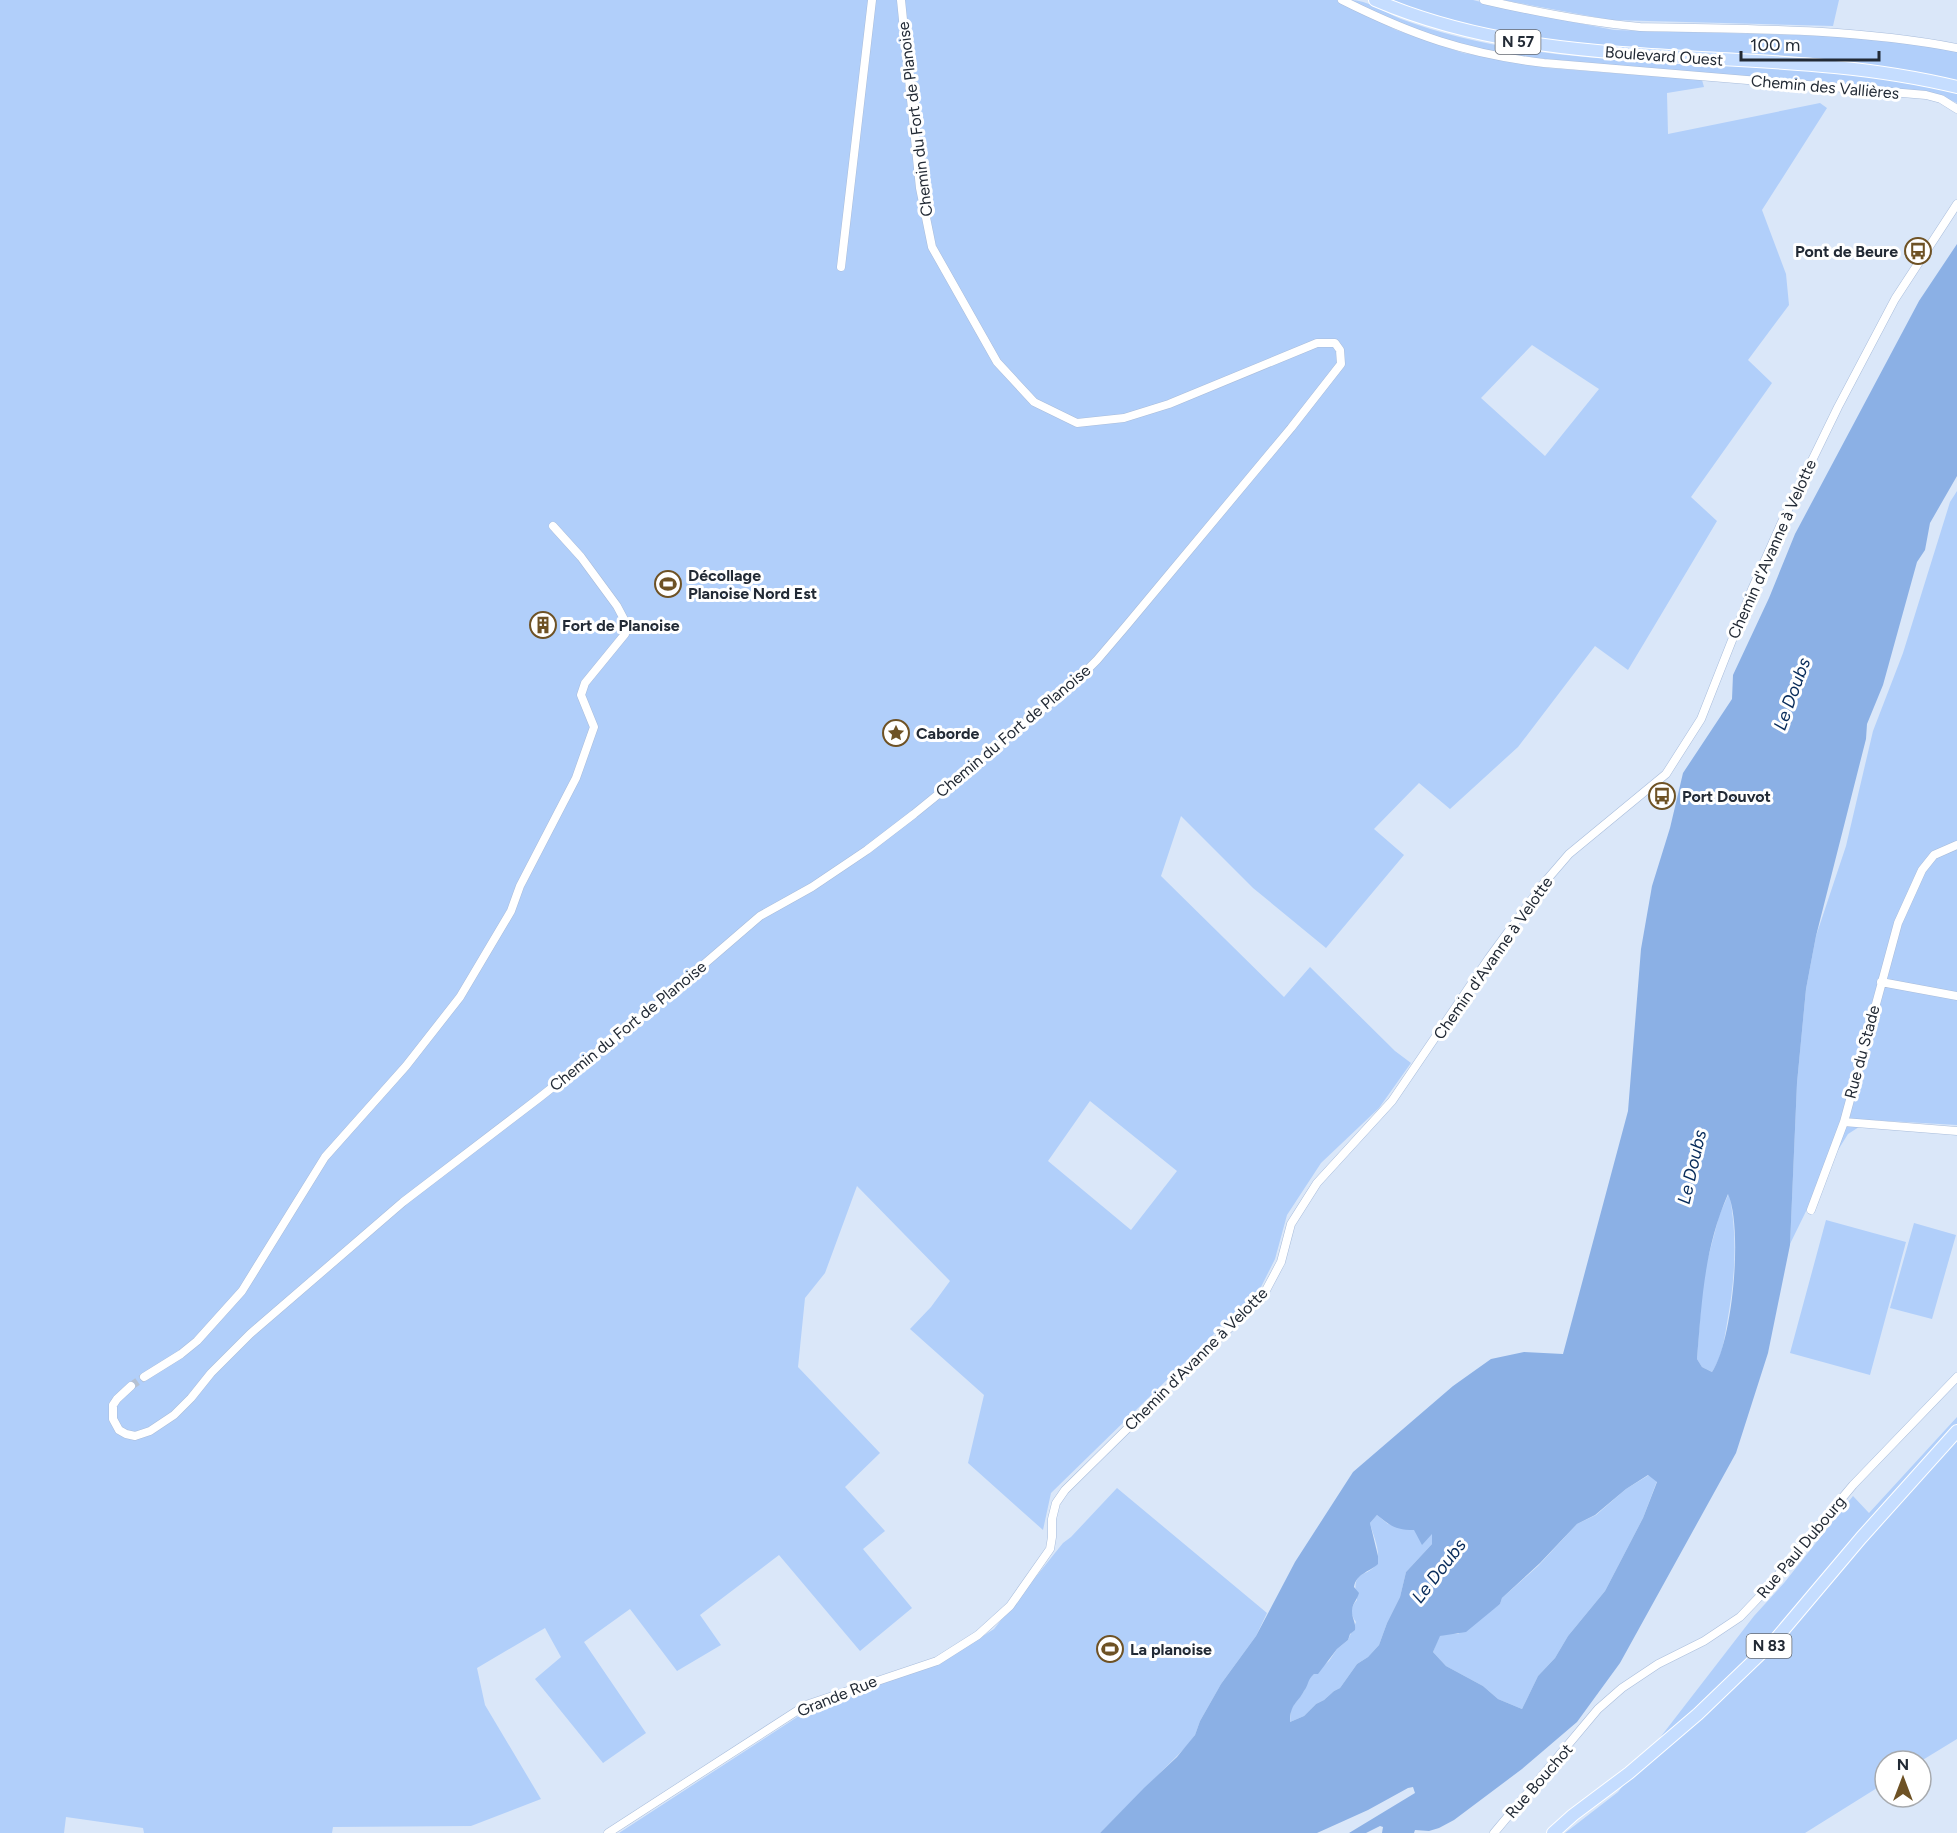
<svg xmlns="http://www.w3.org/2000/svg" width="1957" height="1833" font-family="Figtree,sans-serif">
<rect width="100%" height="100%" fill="#dae7f9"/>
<path fill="#b1cffa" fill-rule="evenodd" d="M0,0H1337L1396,30L1463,53L1548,68L1702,80L1704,87L1667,93L1668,134L1820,103L1827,108L1762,210L1786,274L1789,305L1748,360L1772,383L1691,497L1717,521L1628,670L1595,646L1518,747L1450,809L1419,783L1374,829L1404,855L1326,948L1253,888L1181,816L1161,876L1284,997L1310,967L1395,1051L1411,1063L1379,1108L1321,1163L1287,1215L1275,1259L1260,1289L1051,1493L1043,1530L968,1463L984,1395L910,1329L931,1307L950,1281L857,1186L825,1273L805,1298L798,1367L880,1453L845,1487L885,1531L863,1549L912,1608L860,1651L779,1555L700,1615L721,1645L677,1671L630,1609L584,1642L646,1733L603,1763L535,1679L561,1657L545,1628L477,1668L485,1705L541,1799L471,1826L333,1827L332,1833H144L143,1828L66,1817L64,1833H0ZM1532,345L1599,389L1545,456L1481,398ZM1090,1101L1177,1171L1131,1230L1048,1161Z
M1350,0C1368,0 1384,12 1401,19C1438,33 1480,43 1519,49C1624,65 1731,64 1836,72C1877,76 1917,84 1957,92V103L1940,95L1908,91L1514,56L1446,41L1385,18Z
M1393,0H1473L1521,12L1614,30L1832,36L1930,46L1957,52V81C1920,73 1883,66 1845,61C1786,54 1724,53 1664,49C1572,43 1479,38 1393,0Z
M1503,0H1839L1833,26L1611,20Z
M1957,491V1125L1870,1120L1848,1134L1815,1187L1811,1201L1790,1244L1797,1083L1806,989L1816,936L1846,846L1873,731L1903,653L1950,502Z
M1729,1193C1738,1236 1735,1280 1727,1323C1724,1341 1722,1357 1712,1372L1702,1367L1697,1359L1703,1277L1719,1216Z
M1826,1220L1906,1242L1870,1375L1790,1353Z
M1914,1223L1956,1235L1932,1319L1890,1308Z
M1957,1417V1739L1921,1761H1885V1783L1805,1833H1565L1618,1792L1754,1616L1784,1583L1853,1496L1869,1513Z
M1649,1475L1657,1481L1643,1518L1605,1591L1568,1636L1555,1658L1538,1676L1522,1709L1498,1699L1483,1686L1446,1666L1433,1652L1439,1636L1450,1633L1458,1634L1500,1604L1502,1598L1538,1566L1577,1524L1596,1515L1626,1489Z
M1117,1488L1267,1613L1256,1636L1221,1684L1200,1721L1195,1735L1186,1747L1100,1833H619L808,1710L942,1662L994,1629L1063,1543L1071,1537Z
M1377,1515L1388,1524L1432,1533V1544L1406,1572L1400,1597L1387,1623L1379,1645L1368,1657L1357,1664L1340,1688L1334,1691L1324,1700L1316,1704L1304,1716L1290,1722L1291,1709L1304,1691L1308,1679L1329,1661L1337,1649L1348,1640L1356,1622C1350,1614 1350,1608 1357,1600C1349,1563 1374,1582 1378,1557C1379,1547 1372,1532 1370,1523Z"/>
<path fill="#8bb0e5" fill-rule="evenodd" d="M1957,244V476L1930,523L1925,550L1917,562L1883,685L1867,724L1866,739L1816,936L1806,989L1797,1083L1790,1245L1768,1353L1736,1453L1620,1663L1577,1722L1522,1769L1454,1820L1439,1828L1429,1831L1415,1830L1414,1833H1382L1383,1827L1380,1826L1366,1833H1349L1415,1793L1413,1787L1408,1788L1368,1810L1317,1833H1100L1144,1788L1177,1757L1195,1735L1200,1721L1221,1684L1256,1636L1295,1562L1353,1472L1453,1386L1491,1359L1524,1352L1563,1354L1628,1111L1641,949L1652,886L1670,828L1683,773L1732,699L1733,675L1769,598L1795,534L1919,301ZM1728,1194C1743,1227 1733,1341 1712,1372L1702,1367L1697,1359C1702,1300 1704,1249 1728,1194ZM1648,1475L1657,1482L1643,1518L1605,1591L1568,1636L1555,1658L1538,1676L1522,1709L1498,1699L1483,1686L1446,1666L1433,1652L1440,1636L1466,1632L1500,1604L1502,1598L1540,1563L1577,1524L1595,1515L1626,1489ZM1377,1515C1391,1526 1395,1530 1414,1530L1422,1545L1432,1534V1544L1406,1572L1400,1597L1387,1623L1379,1645L1368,1657L1357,1664L1340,1688L1334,1691L1324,1700L1316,1704L1304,1716L1290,1722C1290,1704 1297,1704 1304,1691C1309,1684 1307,1680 1314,1674H1318L1337,1649L1348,1640L1350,1634L1355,1630C1356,1622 1352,1619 1352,1611C1352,1604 1357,1600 1359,1593L1354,1587C1356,1574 1369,1572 1378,1564V1556L1370,1523Z"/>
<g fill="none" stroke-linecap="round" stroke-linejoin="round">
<path stroke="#b5c1d2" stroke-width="8" stroke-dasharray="8 4" stroke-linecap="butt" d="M131,1386L144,1377"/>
<defs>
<path id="minor" d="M1342,0C1412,35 1466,54 1544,63L1926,95L1941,99L1957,109
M1484,0C1536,12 1587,22 1640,27C1746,29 1852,28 1957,48
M841,267L872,0
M1881,982L1957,996
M1844,1122L1957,1131
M1811,1210L1844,1122L1898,923L1922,870L1934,855L1957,845
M144,1377L181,1354L197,1341L242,1291L325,1157L406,1066L460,997L511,911L520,886L576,778L594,727L581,695L585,683L625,634L627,625L617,606L581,557L553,526
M131,1386L117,1399L113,1405V1419L119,1430L126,1434L135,1436L150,1431L174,1415L191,1398L211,1373L250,1334L403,1202L539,1098L659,1003L760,916L812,887L867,850L914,814L1069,688L1097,660L1126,626L1291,428L1341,364L1340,350L1335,343H1317L1169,404L1124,418L1077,423L1034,402L997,362L932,247L920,188L901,0
M608,1833L806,1705L937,1661L978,1635L1010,1606L1050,1549L1052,1537V1519L1056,1503L1065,1490L1264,1294L1281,1262L1291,1224L1317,1183L1392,1101L1489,958L1544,883L1569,854L1666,774L1701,719L1753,587L1781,524L1838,407L1895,299L1957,204
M1494,1833L1598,1709L1622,1688L1658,1664L1704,1641L1740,1617L1762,1594L1853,1485L1957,1377"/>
<path id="primary" d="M1375,0C1561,80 1765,40 1957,87
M1553,1833L1573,1815L1629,1773L1698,1714L1775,1640L1861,1538L1957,1431"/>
</defs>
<use href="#minor" stroke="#a9bddb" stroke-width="9"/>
<use href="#primary" stroke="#fff" stroke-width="14"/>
<use href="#minor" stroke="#fff" stroke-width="8"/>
<use href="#primary" stroke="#c5ddff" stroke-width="12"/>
</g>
<defs>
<symbol id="bus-ring" viewBox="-11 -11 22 22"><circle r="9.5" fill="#fff" stroke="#6e5225" stroke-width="1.5"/><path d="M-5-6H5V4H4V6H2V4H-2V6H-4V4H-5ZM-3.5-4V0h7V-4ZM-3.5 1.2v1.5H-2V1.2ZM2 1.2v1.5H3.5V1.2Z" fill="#6e5225"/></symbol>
<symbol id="stadium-ring" viewBox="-11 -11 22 22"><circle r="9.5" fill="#fff" stroke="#6e5225" stroke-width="1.5"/><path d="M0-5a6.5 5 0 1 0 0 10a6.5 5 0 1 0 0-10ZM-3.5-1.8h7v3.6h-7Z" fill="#6e5225"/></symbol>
<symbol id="building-ring" viewBox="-11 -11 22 22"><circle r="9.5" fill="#fff" stroke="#6e5225" stroke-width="1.5"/><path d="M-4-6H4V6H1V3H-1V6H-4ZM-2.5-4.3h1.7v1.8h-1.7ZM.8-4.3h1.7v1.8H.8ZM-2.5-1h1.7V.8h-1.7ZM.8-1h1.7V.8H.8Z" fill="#6e5225"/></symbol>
<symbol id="sight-ring" viewBox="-11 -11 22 22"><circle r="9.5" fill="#fff" stroke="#6e5225" stroke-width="1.5"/><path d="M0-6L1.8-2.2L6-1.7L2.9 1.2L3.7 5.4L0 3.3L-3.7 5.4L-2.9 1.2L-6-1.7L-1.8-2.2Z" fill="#6e5225"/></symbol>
</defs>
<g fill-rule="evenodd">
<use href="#bus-ring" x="1903" y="236" width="30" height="30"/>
<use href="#stadium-ring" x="653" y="569" width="30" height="30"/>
<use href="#building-ring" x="528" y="610" width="30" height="30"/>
<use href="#sight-ring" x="881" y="718" width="30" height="30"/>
<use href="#bus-ring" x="1647" y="781" width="30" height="30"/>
<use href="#stadium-ring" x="1095" y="1634" width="30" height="30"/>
</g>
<g text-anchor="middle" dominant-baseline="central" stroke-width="6" stroke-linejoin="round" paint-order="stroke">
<g fill="#fff" stroke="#646a72" stroke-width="1.5">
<rect x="1495.5" y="30" width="45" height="24" rx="4.5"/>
<rect x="1746.5" y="1634" width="45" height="24" rx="4.5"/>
</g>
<g font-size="15" font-weight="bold" fill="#222a35">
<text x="1518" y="42">N 57</text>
<text x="1769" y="1646">N 83</text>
</g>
<g font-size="16" fill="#222a35" stroke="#fff">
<text transform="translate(1664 56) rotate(4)">Boulevard Ouest</text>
<text transform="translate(1825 87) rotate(5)">Chemin des Vallières</text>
<text transform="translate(915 119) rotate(-97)">Chemin du Fort de Planoise</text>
<text transform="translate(1772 549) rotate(-66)">Chemin d'Avanne à Velotte</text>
<text transform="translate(1013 731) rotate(-40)">Chemin du Fort de Planoise</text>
<text transform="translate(1493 958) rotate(-55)">Chemin d'Avanne à Velotte</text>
<text transform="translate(628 1026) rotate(-39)">Chemin du Fort de Planoise</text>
<text transform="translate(1862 1052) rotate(-75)">Rue du Stade</text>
<text transform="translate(1196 1359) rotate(-45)">Chemin d'Avanne à Velotte</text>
<text transform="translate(1801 1547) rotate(-50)">Rue Paul Dubourg</text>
<text transform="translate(837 1696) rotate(-22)">Grande Rue</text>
<text transform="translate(1539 1781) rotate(-49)">Rue Bouchot</text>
</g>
<g font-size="16" font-weight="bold" fill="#222a35" stroke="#fff" text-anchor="start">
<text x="1898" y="251" text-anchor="end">Pont de Beure</text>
<text x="688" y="575">Décollage<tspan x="688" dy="18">Planoise Nord Est</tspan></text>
<text x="562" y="625">Fort de Planoise</text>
<text x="916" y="733">Caborde</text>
<text x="1682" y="796">Port Douvot</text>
<text x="1130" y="1649">La planoise</text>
</g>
<g font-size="18" font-style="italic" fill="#072b5a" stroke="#fff">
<text transform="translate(1792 694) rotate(-70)">Le Doubs</text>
<text transform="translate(1692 1167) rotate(-77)">Le Doubs</text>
<text transform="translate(1439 1571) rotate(-52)">Le Doubs</text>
</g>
</g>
<g transform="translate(1903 1779)"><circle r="28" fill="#ffffff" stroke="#a7aaae" stroke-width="1.5"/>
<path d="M0-4.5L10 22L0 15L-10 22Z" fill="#6e5225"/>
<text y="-9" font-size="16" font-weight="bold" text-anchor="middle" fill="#222a35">N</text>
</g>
<path d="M1741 51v9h138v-9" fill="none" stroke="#222a35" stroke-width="3"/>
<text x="1750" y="51" font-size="18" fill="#222a35" stroke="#ffffff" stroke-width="4.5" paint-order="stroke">100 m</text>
</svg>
